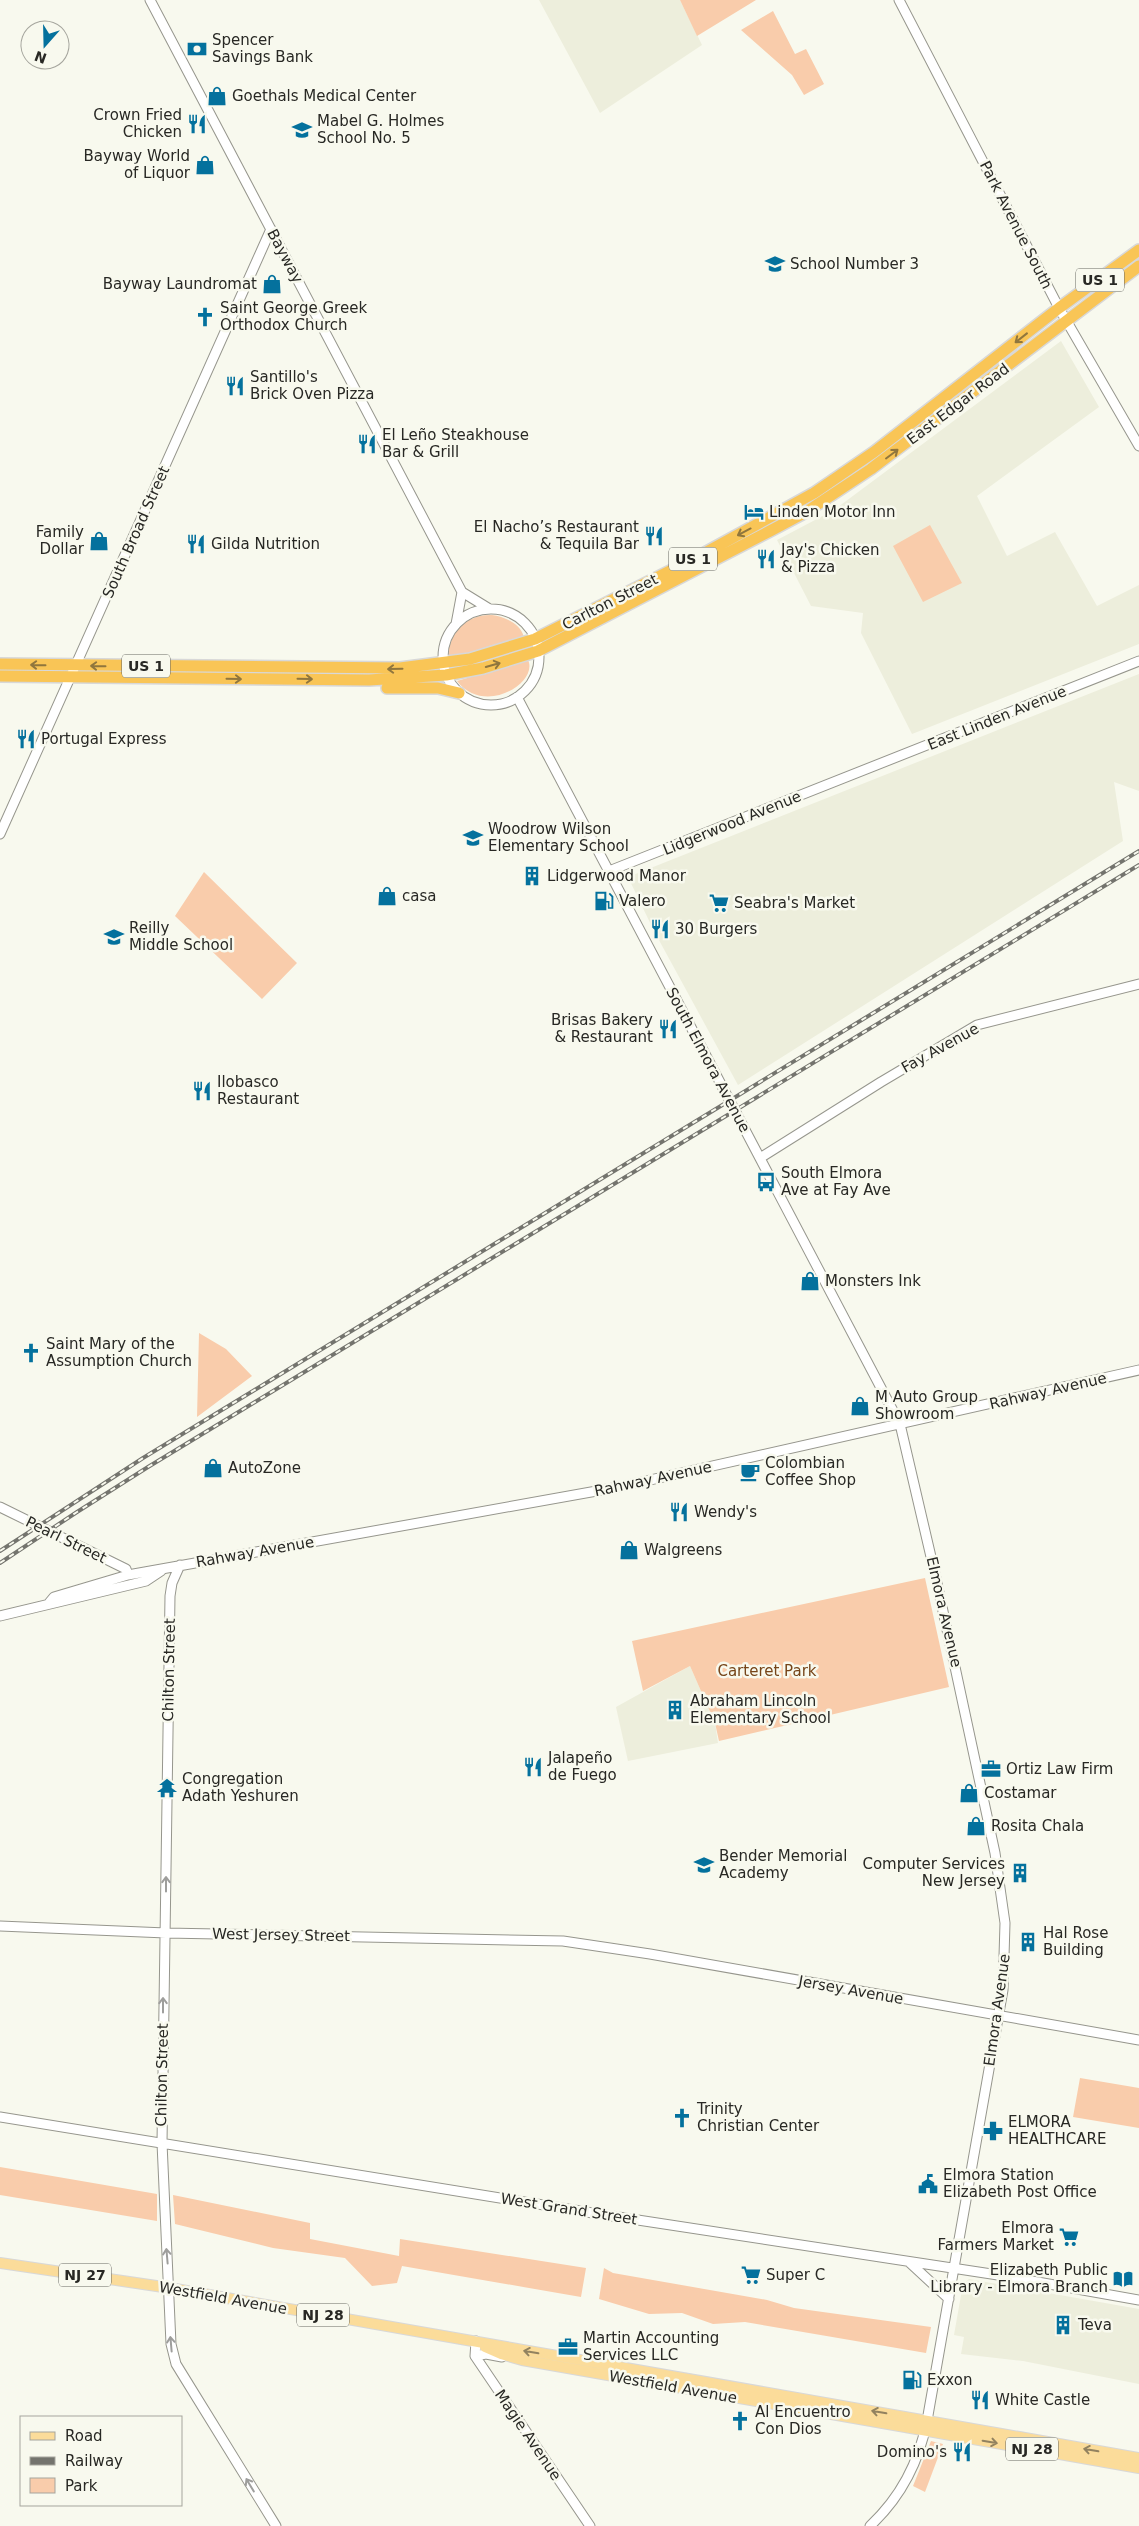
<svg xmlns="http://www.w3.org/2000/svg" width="1139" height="2526" font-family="'DejaVu Sans',sans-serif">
<rect width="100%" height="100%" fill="#f8f9ee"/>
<path fill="#edeedc" d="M539,0H680L702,45L600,113Z
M1061,341L1099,407L977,496L1007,556L1055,532L1097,606L1139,585V644L912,734L861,633L863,613L811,606L777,540L834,510Z
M1139,674V791L1114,782L1123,841L738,1085L654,931L628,877Z
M690,1666L715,1723L718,1743L628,1761L616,1707Z
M969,2279L1139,2309V2384L1023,2361L961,2354L964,2337L954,2335L963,2284Z"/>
<path fill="#f9ccab" d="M680,0H756L697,36Z
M773,11L795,54L806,49L824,84L804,95L792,75L741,30Z
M930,525L962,583L923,602L893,546Z
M492,615C505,617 520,623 524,637L473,653L448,657C449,632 467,614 492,615Z
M528,660C539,682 485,717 457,681Z
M204,872L297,963L262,999L175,916Z
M199,1333L226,1349L252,1376L197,1417Z
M925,1578L949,1687L719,1741L715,1723L690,1666L643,1691L632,1641Z
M1080,2078L1139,2088V2128L1073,2117Z
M0,2167L157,2194V2221L0,2195Z
M173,2195L310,2223V2239L399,2256L400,2239L586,2268L581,2297L402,2266L397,2283L372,2286L345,2258L273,2248L175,2224Z
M604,2268L613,2273L767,2300L794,2308L931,2327L926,2353L745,2322L713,2324L682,2313L649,2314L599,2299Z
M931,2441L943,2444L925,2492L913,2486Z"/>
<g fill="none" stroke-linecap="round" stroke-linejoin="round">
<defs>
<path id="secondary" d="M150,0L462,592L488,608
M899,0L1059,308L1139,446
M443 657a48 48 0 1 1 96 0a48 48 0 1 1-96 0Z
M456,624L462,592
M517,697L900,1424L935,1574L995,1853L1005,1923L1003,1990L927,2421C919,2462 901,2497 870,2526
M0,834L271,229
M609,871L1139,661
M760,1158L881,1082L977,1025L1139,984
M0,1507L126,1569L128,1575
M180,1565L172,1583L170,1596L162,2143L171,2344L176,2364L276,2526
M49,1603L54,1597L128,1575L619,1487L1139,1370
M0,1616L146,1581L161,1571
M0,1926L166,1933L563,1941L650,1954L1139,2040
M0,2117L605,2215L998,2275L1139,2300
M909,2262L949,2299
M476,2341L475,2356L590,2526
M475,2356L486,2354L502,2357"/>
<path id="primary" d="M0,2263L170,2288L1139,2458
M485,2347L501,2354L522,2360L1139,2468"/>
<path id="highway" d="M0,664L400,668L470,659L535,639L692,560L814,493L874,452L1059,308L1139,250
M0,676L369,680L446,675L483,668L538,651L770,531L806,512L871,469L1139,266
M387,688H438L459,693"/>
</defs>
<use href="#secondary" stroke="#96968d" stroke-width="11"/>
<use href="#primary" stroke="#d8d8d8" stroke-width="12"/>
<use href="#highway" stroke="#d8d8d8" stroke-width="14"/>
<use href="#secondary" stroke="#fff" stroke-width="9"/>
<use href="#primary" stroke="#fbdc9a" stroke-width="10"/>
<use href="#highway" stroke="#f9c556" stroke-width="11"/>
<defs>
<path id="rail" d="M0,1551L143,1458L1139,851
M0,1563L77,1512L148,1467L1139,865"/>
</defs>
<use href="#rail" stroke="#74746e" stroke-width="4"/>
<use href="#rail" stroke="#f8f9ee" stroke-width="2" stroke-dasharray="5.5" stroke-linecap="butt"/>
</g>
<defs><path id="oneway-shaft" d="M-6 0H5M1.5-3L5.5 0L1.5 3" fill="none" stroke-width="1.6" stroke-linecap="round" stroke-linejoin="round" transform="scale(1.25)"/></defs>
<g stroke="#90763d">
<use href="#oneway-shaft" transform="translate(1021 338) rotate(142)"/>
<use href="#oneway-shaft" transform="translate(892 454) rotate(-37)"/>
<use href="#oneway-shaft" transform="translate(744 532) rotate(152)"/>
<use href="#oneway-shaft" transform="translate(38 665) rotate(-179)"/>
<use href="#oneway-shaft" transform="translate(493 665) rotate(-16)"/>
<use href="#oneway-shaft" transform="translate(98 666) rotate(-179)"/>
<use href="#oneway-shaft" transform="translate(395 669) rotate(179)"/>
<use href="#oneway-shaft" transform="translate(234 679) rotate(1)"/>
<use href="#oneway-shaft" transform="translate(305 679) rotate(1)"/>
</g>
<g stroke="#9e9e9c">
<use href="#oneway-shaft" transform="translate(166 1884) rotate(-90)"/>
<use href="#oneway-shaft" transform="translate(163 2005) rotate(-90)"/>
<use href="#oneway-shaft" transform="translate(167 2256) rotate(-95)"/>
<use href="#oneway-shaft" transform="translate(171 2344) rotate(-95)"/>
<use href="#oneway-shaft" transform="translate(250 2485) rotate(-121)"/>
</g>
<g stroke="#92825f">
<use href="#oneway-shaft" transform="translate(531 2352) rotate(-170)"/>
<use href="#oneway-shaft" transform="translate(879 2412) rotate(-170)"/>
<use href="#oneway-shaft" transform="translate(990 2442) rotate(10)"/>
<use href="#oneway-shaft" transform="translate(1091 2450) rotate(-170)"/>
</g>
<defs>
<symbol id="bank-bare" viewBox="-9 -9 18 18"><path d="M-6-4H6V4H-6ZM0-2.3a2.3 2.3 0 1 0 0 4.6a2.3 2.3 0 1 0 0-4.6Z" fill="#04719d" stroke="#f8f9ee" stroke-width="2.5" paint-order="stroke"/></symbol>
<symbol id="shop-bare" viewBox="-9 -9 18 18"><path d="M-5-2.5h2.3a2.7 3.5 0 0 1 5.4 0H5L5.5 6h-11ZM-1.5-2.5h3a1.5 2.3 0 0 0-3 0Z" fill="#04719d" stroke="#f8f9ee" stroke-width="2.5" paint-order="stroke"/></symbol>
<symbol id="restaurant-bare" viewBox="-9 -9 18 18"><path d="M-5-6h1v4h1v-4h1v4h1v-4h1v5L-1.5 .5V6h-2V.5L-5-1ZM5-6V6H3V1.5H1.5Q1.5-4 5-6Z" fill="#04719d" stroke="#f8f9ee" stroke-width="2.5" paint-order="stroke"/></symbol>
<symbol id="school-bare" viewBox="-9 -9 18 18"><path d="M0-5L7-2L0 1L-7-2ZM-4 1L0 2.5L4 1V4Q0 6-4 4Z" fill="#04719d" stroke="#f8f9ee" stroke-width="2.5" paint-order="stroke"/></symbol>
<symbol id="church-bare" viewBox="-9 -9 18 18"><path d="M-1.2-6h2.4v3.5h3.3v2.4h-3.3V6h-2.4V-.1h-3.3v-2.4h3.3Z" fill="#04719d" stroke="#f8f9ee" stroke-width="2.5" paint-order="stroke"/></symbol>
<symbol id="hotel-bare" viewBox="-9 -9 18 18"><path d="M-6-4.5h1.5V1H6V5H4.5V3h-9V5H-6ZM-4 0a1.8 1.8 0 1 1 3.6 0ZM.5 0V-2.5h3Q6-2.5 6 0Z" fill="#04719d" stroke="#f8f9ee" stroke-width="2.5" paint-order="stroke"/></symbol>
<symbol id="building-bare" viewBox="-9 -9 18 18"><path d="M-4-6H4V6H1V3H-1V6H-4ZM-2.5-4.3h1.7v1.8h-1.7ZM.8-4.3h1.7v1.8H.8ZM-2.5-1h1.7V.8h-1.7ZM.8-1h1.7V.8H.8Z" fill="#04719d" stroke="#f8f9ee" stroke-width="2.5" paint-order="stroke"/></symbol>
<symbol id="fuel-bare" viewBox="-9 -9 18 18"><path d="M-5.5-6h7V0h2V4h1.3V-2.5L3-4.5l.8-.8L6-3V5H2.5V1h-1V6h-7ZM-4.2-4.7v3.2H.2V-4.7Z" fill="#04719d" stroke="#f8f9ee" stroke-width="2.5" paint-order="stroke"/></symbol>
<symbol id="supermarket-bare" viewBox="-9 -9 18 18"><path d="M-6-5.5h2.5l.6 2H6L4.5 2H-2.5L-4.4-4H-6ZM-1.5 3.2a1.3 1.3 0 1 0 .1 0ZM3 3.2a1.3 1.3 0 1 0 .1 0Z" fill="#04719d" stroke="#f8f9ee" stroke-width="2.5" paint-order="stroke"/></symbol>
<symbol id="bus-bare" viewBox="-9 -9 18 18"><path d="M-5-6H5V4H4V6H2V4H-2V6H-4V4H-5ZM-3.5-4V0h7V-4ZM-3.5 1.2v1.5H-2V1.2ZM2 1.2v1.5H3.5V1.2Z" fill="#04719d" stroke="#f8f9ee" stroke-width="2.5" paint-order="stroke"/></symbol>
<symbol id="cafe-bare" viewBox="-9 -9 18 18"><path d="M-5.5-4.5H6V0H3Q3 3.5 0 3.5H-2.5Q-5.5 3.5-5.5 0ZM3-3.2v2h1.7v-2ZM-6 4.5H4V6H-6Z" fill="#04719d" stroke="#f8f9ee" stroke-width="2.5" paint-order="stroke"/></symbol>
<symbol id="office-bare" viewBox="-9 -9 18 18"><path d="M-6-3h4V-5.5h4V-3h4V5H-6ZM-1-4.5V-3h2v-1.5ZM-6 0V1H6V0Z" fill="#04719d" stroke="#f8f9ee" stroke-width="2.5" paint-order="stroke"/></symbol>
<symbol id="temple-bare" viewBox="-9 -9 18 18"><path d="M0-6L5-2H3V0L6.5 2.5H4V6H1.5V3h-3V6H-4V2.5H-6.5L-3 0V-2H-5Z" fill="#04719d" stroke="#f8f9ee" stroke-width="2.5" paint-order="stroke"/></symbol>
<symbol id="pharmacy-bare" viewBox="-9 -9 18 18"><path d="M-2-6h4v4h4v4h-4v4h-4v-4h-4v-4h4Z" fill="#04719d" stroke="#f8f9ee" stroke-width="2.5" paint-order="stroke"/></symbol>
<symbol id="civic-bare" viewBox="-9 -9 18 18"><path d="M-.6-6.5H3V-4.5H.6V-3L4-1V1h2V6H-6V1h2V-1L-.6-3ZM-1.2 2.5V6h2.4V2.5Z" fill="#04719d" stroke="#f8f9ee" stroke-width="2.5" paint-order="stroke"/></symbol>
<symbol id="library-bare" viewBox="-9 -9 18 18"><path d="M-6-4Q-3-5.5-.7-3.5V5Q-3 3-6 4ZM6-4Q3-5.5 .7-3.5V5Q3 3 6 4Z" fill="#04719d" stroke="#f8f9ee" stroke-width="2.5" paint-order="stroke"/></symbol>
</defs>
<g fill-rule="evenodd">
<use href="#bank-bare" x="183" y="35" width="28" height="28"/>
<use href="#shop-bare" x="203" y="82" width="28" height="28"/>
<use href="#restaurant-bare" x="183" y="110" width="28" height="28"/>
<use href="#school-bare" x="288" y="116" width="28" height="28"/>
<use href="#shop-bare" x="191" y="151" width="28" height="28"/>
<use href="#school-bare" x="761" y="250" width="28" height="28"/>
<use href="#shop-bare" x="258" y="270" width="28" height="28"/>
<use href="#church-bare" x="191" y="303" width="28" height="28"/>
<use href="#restaurant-bare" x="221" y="372" width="28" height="28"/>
<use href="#restaurant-bare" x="353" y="430" width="28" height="28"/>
<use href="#hotel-bare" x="740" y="498" width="28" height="28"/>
<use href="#restaurant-bare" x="640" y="522" width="28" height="28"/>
<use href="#shop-bare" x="85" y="527" width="28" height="28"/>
<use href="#restaurant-bare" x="182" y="530" width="28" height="28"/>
<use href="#restaurant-bare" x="752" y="545" width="28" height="28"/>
<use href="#restaurant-bare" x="12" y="725" width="28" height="28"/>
<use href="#school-bare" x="459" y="824" width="28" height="28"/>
<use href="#building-bare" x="518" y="862" width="28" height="28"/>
<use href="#shop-bare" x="373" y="882" width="28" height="28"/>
<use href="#fuel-bare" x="590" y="887" width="28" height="28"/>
<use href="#supermarket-bare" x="705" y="889" width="28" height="28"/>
<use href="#restaurant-bare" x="646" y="915" width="28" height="28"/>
<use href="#school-bare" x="100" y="923" width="28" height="28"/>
<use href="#restaurant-bare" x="654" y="1015" width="28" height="28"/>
<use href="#restaurant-bare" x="188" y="1077" width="28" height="28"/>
<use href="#bus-bare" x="752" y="1168" width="28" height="28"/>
<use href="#shop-bare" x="796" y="1267" width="28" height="28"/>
<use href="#church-bare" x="17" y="1339" width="28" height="28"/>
<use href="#shop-bare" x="846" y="1392" width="28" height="28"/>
<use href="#shop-bare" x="199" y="1454" width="28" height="28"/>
<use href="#cafe-bare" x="736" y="1458" width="28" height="28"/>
<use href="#restaurant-bare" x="665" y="1498" width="28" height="28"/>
<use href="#shop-bare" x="615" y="1536" width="28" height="28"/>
<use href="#building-bare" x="661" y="1696" width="28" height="28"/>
<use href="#restaurant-bare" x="519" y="1753" width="28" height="28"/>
<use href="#office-bare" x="977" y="1755" width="28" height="28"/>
<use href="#temple-bare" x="153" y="1774" width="28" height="28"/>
<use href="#shop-bare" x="955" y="1779" width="28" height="28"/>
<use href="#shop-bare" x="962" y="1812" width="28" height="28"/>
<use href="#school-bare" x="690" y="1851" width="28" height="28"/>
<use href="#building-bare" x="1006" y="1859" width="28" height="28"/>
<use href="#building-bare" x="1014" y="1928" width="28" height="28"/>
<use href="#church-bare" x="668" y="2104" width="28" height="28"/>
<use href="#pharmacy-bare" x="979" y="2117" width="28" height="28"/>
<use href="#civic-bare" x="914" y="2170" width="28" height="28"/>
<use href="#supermarket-bare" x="1055" y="2223" width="28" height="28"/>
<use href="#supermarket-bare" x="737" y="2261" width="28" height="28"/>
<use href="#library-bare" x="1109" y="2265" width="28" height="28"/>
<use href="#building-bare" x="1049" y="2311" width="28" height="28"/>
<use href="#office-bare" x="554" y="2333" width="28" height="28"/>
<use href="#fuel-bare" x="898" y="2366" width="28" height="28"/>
<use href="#restaurant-bare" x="966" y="2386" width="28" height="28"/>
<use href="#church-bare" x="726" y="2407" width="28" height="28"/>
<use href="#restaurant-bare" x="948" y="2438" width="28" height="28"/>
</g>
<g text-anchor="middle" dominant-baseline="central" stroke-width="5" stroke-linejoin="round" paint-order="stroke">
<g fill="#f8f9ee" stroke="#666761" stroke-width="1">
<rect x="1076" y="268.5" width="48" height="23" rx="4"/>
<rect x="669" y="547.5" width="48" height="23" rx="4"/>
<rect x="122" y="654.5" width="48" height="23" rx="4"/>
<rect x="59" y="2263.5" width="52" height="23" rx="4"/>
<rect x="297" y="2303.5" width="52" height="23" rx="4"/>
<rect x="1006" y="2437.5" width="52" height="23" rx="4"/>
</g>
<g font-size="14" font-weight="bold" fill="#282824">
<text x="1100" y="280">US 1</text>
<text x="693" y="559">US 1</text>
<text x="146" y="666">US 1</text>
<text x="85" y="2275">NJ 27</text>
<text x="323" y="2315">NJ 28</text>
<text x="1032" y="2449">NJ 28</text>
</g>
<g font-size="15" fill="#282824" stroke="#f8f9ee" text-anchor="start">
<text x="212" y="40">Spencer<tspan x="212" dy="17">Savings Bank</tspan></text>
<text x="232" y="96">Goethals Medical Center</text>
<text x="182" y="115" text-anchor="end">Crown Fried<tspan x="182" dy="17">Chicken</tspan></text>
<text x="317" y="121">Mabel G. Holmes<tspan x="317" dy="17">School No. 5</tspan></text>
<text x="190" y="156" text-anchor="end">Bayway World<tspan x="190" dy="17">of Liquor</tspan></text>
<text x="790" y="264">School Number 3</text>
<text x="257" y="284" text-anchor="end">Bayway Laundromat</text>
<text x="220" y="308">Saint George Greek<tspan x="220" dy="17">Orthodox Church</tspan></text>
<text x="250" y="377">Santillo's<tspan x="250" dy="17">Brick Oven Pizza</tspan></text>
<text x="382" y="435">El Leño Steakhouse<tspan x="382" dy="17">Bar &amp; Grill</tspan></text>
<text x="769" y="512">Linden Motor Inn</text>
<text x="639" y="527" text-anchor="end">El Nacho’s Restaurant<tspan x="639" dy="17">&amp; Tequila Bar</tspan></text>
<text x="84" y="532" text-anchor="end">Family<tspan x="84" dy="17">Dollar</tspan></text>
<text x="211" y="544">Gilda Nutrition</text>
<text x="781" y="550">Jay's Chicken<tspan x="781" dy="17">&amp; Pizza</tspan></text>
<text x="41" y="739">Portugal Express</text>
<text x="488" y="829">Woodrow Wilson<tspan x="488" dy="17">Elementary School</tspan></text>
<text x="547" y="876">Lidgerwood Manor</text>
<text x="402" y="896">casa</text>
<text x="619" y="901">Valero</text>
<text x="734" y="903">Seabra's Market</text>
<text x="129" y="928">Reilly<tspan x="129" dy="17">Middle School</tspan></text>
<text x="675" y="929">30 Burgers</text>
<text x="653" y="1020" text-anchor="end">Brisas Bakery<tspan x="653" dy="17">&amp; Restaurant</tspan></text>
<text x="217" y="1082">Ilobasco<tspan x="217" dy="17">Restaurant</tspan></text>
<text x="781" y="1173">South Elmora<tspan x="781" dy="17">Ave at Fay Ave</tspan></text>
<text x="825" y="1281">Monsters Ink</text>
<text x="46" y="1344">Saint Mary of the<tspan x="46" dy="17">Assumption Church</tspan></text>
<text x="875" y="1397">M Auto Group<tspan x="875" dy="17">Showroom</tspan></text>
<text x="765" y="1463">Colombian<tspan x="765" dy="17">Coffee Shop</tspan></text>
<text x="228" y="1468">AutoZone</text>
<text x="694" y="1512">Wendy's</text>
<text x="644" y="1550">Walgreens</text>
<text x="690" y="1701">Abraham Lincoln<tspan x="690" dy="17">Elementary School</tspan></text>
<text x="548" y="1758">Jalapeño<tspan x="548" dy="17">de Fuego</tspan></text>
<text x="1006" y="1769">Ortiz Law Firm</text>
<text x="182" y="1779">Congregation<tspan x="182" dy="17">Adath Yeshuren</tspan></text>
<text x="984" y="1793">Costamar</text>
<text x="991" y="1826">Rosita Chala</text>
<text x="719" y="1856">Bender Memorial<tspan x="719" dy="17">Academy</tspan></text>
<text x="1005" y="1864" text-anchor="end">Computer Services<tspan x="1005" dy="17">New Jersey</tspan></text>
<text x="1043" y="1933">Hal Rose<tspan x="1043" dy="17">Building</tspan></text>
<text x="697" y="2109">Trinity<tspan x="697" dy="17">Christian Center</tspan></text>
<text x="1008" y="2122">ELMORA<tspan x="1008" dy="17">HEALTHCARE</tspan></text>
<text x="943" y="2175">Elmora Station<tspan x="943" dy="17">Elizabeth Post Office</tspan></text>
<text x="1054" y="2228" text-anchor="end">Elmora<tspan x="1054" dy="17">Farmers Market</tspan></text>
<text x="1108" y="2270" text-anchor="end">Elizabeth Public<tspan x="1108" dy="17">Library - Elmora Branch</tspan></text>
<text x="766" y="2275">Super C</text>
<text x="1078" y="2325">Teva</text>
<text x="583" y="2338">Martin Accounting<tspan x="583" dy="17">Services LLC</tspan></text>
<text x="927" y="2380">Exxon</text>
<text x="995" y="2400">White Castle</text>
<text x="755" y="2412">Al Encuentro<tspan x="755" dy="17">Con Dios</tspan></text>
<text x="947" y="2452" text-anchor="end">Domino's</text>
</g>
<g font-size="15" fill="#282824" stroke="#f8f9ee">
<text transform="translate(1016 225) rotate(63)">Park Avenue South</text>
<text transform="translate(285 256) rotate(62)">Bayway</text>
<text transform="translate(958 404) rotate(-37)">East Edgar Road</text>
<text transform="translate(136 532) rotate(-66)">South Broad Street</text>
<text transform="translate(610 602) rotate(-27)">Carlton Street</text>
<text transform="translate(997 718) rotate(-22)">East Linden Avenue</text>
<text transform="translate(732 823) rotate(-22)">Lidgerwood Avenue</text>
<text transform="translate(940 1048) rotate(-29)">Fay Avenue</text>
<text transform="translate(708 1060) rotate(62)">South Elmora Avenue</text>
<text transform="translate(1048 1391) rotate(-13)">Rahway Avenue</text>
<text transform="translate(653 1479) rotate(-12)">Rahway Avenue</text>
<text transform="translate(66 1540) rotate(26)">Pearl Street</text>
<text transform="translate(255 1552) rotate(-10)">Rahway Avenue</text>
<text transform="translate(944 1612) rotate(77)">Elmora Avenue</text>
<text transform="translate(169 1670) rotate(-89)">Chilton Street</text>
<text transform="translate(281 1935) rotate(1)">West Jersey Street</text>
<text transform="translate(851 1990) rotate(10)">Jersey Avenue</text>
<text transform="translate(997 2010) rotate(-82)">Elmora Avenue</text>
<text transform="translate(162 2075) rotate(-89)">Chilton Street</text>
<text transform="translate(569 2209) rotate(9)">West Grand Street</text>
<text transform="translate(223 2298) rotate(10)">Westfield Avenue</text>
<text transform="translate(673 2387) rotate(10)">Westfield Avenue</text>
<text transform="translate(528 2435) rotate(56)">Magie Avenue</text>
</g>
<g font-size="15" fill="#764519" stroke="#f8f9ee">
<text x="767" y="1671">Carteret Park</text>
</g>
</g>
<rect x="20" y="2416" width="162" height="90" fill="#f8f9ee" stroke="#a5a59d"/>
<rect x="30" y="2432" width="25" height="8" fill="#fbdc9a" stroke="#a5a59d"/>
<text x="65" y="2441" font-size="15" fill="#282824">Road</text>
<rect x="30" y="2457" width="25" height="8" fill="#74746e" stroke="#a5a59d"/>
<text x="65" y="2466" font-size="15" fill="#282824">Railway</text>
<rect x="30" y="2478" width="25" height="15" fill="#f9ccab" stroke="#a5a59d"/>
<text x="65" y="2491" font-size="15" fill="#282824">Park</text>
<g transform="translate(45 45) rotate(200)"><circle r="24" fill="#f8f9ee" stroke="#a5a59d"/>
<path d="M0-4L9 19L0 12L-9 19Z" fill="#04719d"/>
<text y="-8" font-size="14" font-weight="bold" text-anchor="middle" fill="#282824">N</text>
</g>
</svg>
